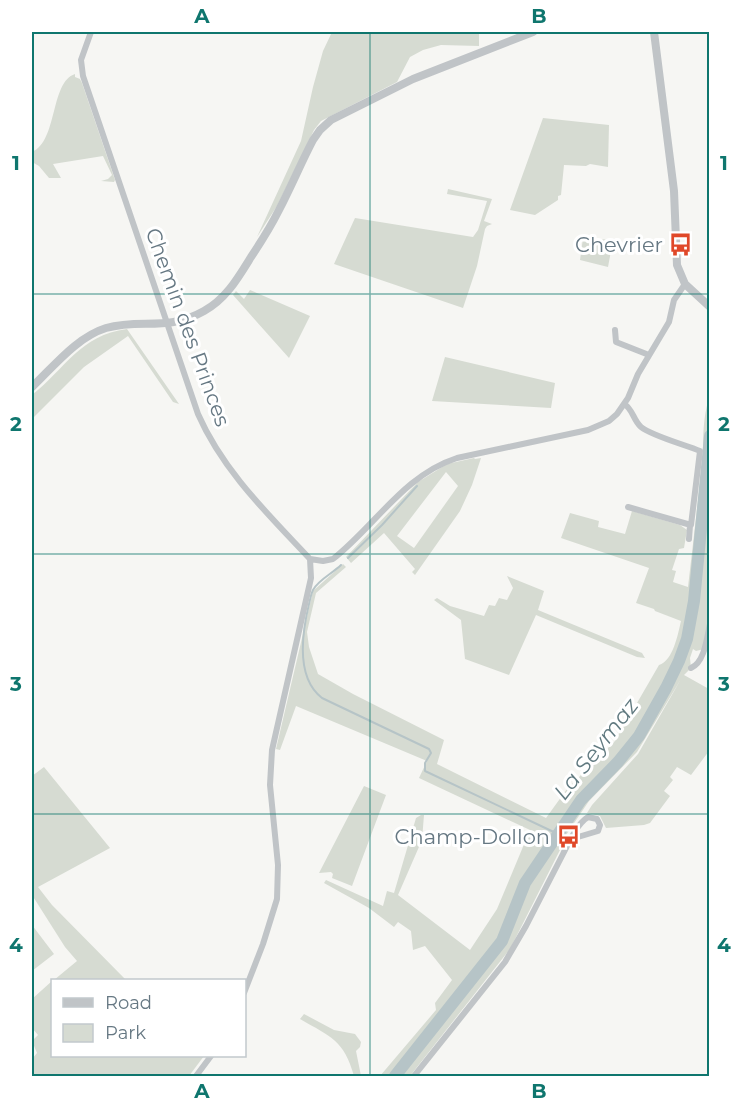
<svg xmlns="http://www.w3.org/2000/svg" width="741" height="1108" font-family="Montserrat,sans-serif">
<rect width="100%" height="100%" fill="#f6f6f3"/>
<path fill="#d6dbd2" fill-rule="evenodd" d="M332,32H479V46L441,45L423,50L410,57L397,82L321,121L314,130L277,206L257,237L301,141L313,87L323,51Z
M75,74V77L80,79L82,83L115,180L114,182L101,181L108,179L112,175L103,156L53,164L61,178H49L39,166L32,162V152C58,141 50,82 75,74Z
M543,118L609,125L608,167L590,164L586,166L564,165L561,195L558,196V200L535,215L510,210Z
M448,189L492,199L484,221L492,224L487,226L485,229L477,266L463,308L334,264L355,218L473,237L478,230L487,201L447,194Z
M583,238L613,240L608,267L580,260Z
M250,290L310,316L289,358L233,295L236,291L244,299Z
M127,329L179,404L173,402L128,336L84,367L32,419V395C65,369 80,335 127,329Z
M445,357L555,383L551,408L432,401Z
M709,398V624L704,649L696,651L693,649L690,658L691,668L684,675L709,689V751L691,775L677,767L670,777L673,780L664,791L670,796L650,823L644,825L606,828L600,816L587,813L592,805L638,754L681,679L637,752L589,801L560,844L561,848L510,949L410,1076H380L436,1010L435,1003L452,980L425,946L413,950L411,931L398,922L394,927L369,908L324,883L326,880L383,906L387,891L394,893L416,818L421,815H424L422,840L398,895L470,950L497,909L530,830L419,778L427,761L296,706L280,750L276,749L313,591L343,564L346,567L316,593L307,632L309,647L318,674L353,694L444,740L437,764L546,818L567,789L615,741L659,665C673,661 678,634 681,621L655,611L654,609L636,603L649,568L561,538L570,513L599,521L598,527L625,534L632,511L680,525L687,530L684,548L679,549L672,570L676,571L673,582L688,587L703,457C703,437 703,417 709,398Z
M474,458L475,459L481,458L472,485L460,511L415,575L412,572L415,569L384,533L351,563L346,557L418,482L447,464ZM446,472L458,486L414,548L397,536Z
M507,576L544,591L538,610L642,653L645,658L637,657L536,615L509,675L465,659L461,620L434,600L437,598L450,606L484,616L489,605L495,606L499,598L507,600L513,588Z
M44,767L110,848L38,887L52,905L126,980H54L77,961L65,947L32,895V776Z
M364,786L386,795L352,886L332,878L333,874L331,872L319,873Z
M32,925L54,954L32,971Z
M52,981V1056H204L189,1076H32V1059L37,1053L32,1041L38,1035L32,1028V999Z
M304,1014L334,1030L355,1034L361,1042L360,1047L356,1051L361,1076H354C344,1040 331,1037 300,1019Z"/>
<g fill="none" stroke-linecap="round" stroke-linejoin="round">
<path stroke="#b6c4c7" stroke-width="2" d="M348,558L382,525L417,486
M341,565C333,573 318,580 313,590C311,594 310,600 309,604C302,633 296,678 322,698L429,749L431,753L425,763V771L558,834"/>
<path stroke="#b6c4c7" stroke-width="12" d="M395,1076L502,941L525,883L581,800L618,762L639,736L666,688L679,661L687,639L694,601L710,436"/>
<path stroke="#c0c4c7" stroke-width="6" d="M91,32L81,60L83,76L198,414C223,471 268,514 310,559L311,578L272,750L270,785L278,865L277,899L263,944L244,993
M615,330L616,342L649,355
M624,404C633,409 633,420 641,427C652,436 686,445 700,451L691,525L628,507
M689,539L690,525
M310,559L323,561L333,559C375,526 404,475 457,458L588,430L609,421L617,414L628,398L638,374L669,322L674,300L685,284
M691,668C705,662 707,637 710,624
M196,1076L211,1056
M414,1076L505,962L526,926L563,854C569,842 577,824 588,817L597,819L600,825L598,831L578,837L570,842"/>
<path stroke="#c0c4c7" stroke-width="8" d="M654,32L674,191L677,265L685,284L710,307
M32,387C54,366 77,337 106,328C142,318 167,332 204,311C226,299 238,278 251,257C261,242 271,226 279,210C291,187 301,163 313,140L320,130L331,120L413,79L533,32"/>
</g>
<path fill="none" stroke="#0f766e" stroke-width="1.5" stroke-opacity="0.55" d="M370,32V1076M32,294H710M32,554H710M32,814H710"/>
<defs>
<symbol id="bus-bare" viewBox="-9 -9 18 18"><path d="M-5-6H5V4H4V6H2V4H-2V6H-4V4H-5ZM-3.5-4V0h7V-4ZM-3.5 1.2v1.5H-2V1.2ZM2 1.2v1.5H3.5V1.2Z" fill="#e04829" stroke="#fff" stroke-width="2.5" paint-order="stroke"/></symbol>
</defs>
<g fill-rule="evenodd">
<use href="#bus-bare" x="664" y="228" width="33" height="33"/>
<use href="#bus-bare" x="552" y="820" width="33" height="33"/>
</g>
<g text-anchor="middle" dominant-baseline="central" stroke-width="6" stroke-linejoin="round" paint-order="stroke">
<g font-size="21" fill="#667883" stroke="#fff" text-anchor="end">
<text x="663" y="244">Chevrier</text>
<text x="550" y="836">Champ-Dollon</text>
</g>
<g font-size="21" fill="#667883" stroke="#fff">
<text transform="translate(188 327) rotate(70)">Chemin des Princes</text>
</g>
<g font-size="22" font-style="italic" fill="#617a80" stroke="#fff">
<text transform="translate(596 749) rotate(-52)">La Seymaz</text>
</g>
</g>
<rect width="741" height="1108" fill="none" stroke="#ffffff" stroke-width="66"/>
<rect x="51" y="979" width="195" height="78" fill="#ffffff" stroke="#c2c9cd" stroke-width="1.5"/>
<rect x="63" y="998" width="30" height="9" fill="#c0c4c7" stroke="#c2c9cd" stroke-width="1.5"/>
<text x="105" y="1009" font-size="18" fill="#667883">Road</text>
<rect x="63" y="1024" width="30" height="18" fill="#d6dbd2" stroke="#c2c9cd" stroke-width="1.5"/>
<text x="105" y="1039" font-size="18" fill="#667883">Park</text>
<rect x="33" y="33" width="675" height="1042" fill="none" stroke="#0f766e" stroke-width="2"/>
<g font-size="20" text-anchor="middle" font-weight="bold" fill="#0f766e">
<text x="202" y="23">A</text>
<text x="539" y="23">B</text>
<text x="16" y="170">1</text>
<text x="724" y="170">1</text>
<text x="16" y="431">2</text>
<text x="724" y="431">2</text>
<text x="16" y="691">3</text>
<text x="724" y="691">3</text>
<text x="16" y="952">4</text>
<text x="724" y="952">4</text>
<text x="202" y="1098">A</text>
<text x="539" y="1098">B</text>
</g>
</svg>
